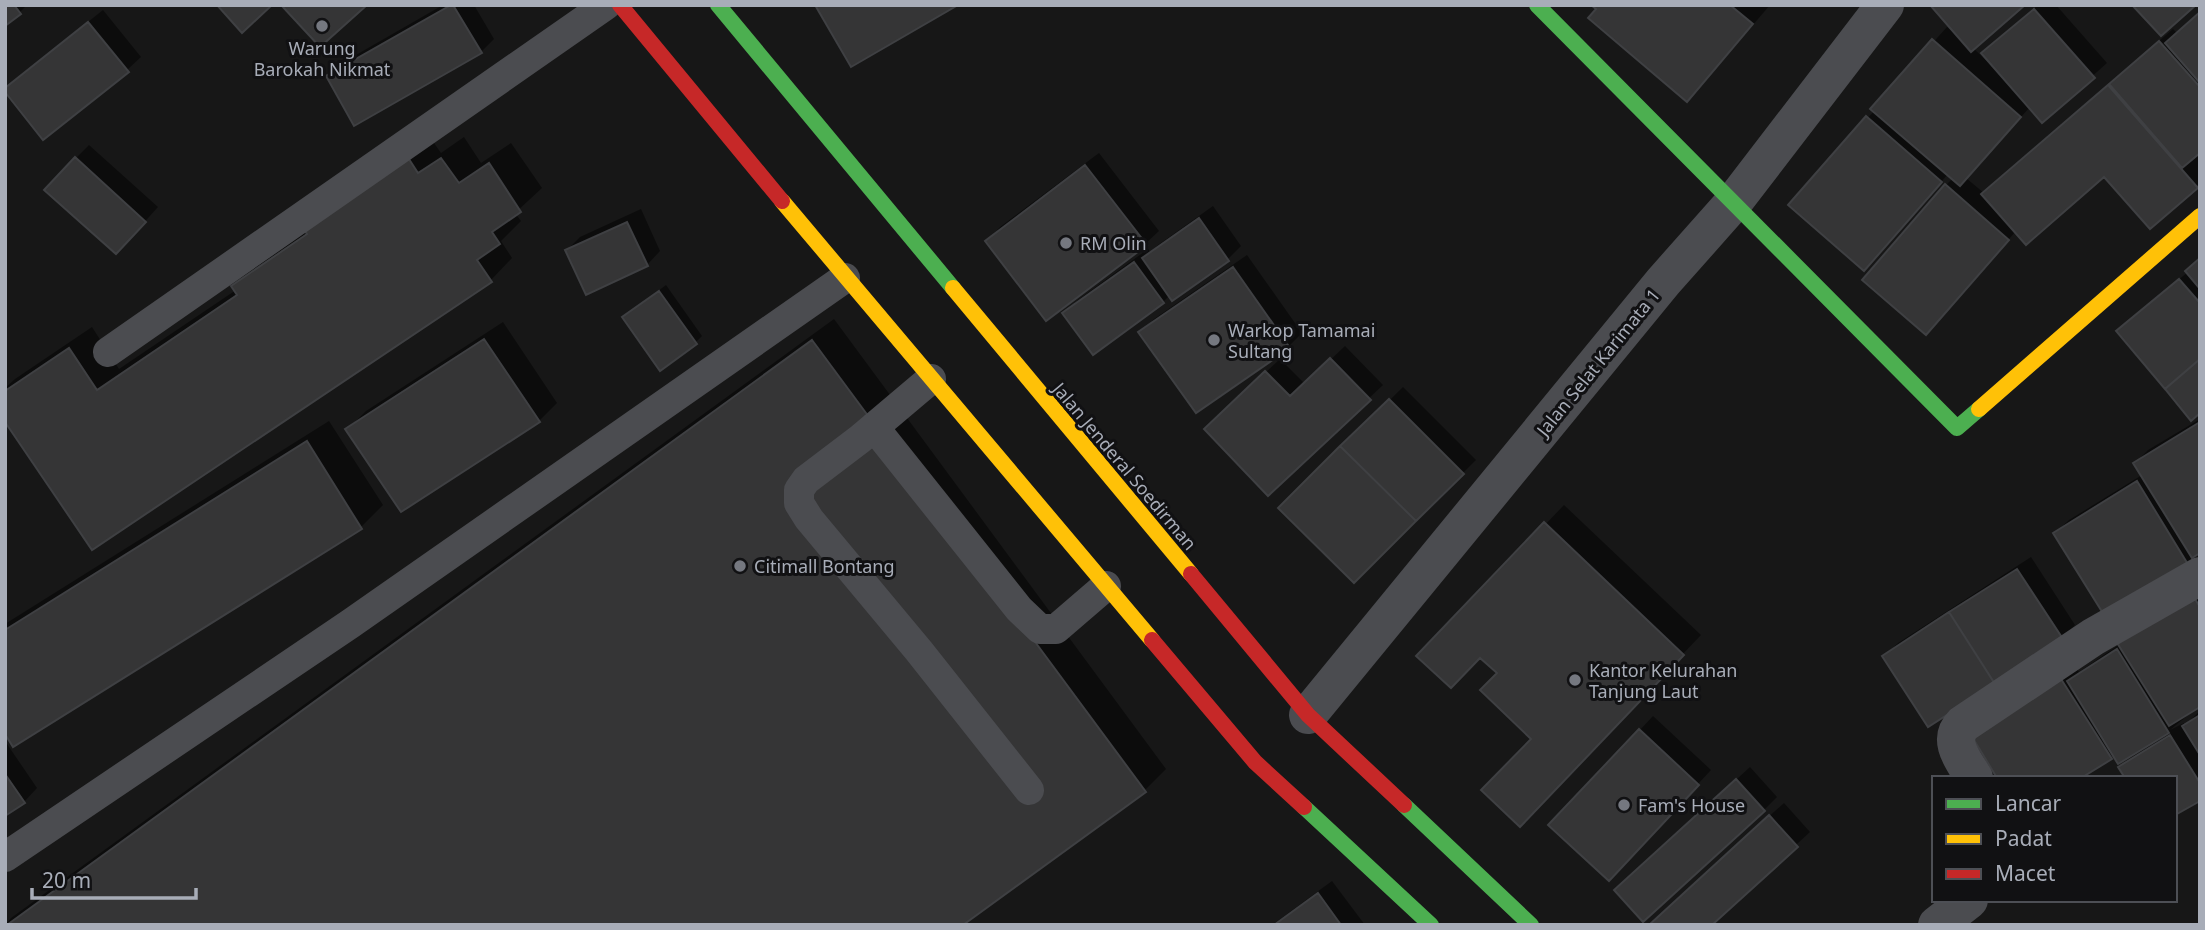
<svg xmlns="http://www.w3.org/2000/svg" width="2205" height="930" font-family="'Noto Sans',sans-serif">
<rect width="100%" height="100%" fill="#171717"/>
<path fill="#0007" d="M5,5H25L26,6L19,13Z
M443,5H474L494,39L481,52L328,76L342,63Z
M1594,5H1770L1705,81L1687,99Z
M2038,5H2056L2107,63L2042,121L2030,107L1966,178L1984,193L2001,176L2173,29L2177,33L2200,13V183L2150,226L2104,175L2016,231L1939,319L1946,185L1953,178L1948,174L1877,255L1790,205L1875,110L1873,109L1947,27L1953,32L1954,30L1990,64L1996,40Z
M103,10L141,57L127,70L6,90L19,77Z
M429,136L441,153L464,137L481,163L511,143L542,188L515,213L521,221L501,241L512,258L491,280L5,419V388L15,379L92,327L119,369L236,290L233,286L255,264Z
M89,145L158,207L129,239L76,158Z
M1099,153L1159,231L1145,244L987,241L1000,227Z
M1213,206L1241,246L1228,259L1170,295L1163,302L1065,313L1078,300L1148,249L1150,252L1158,245Z
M641,209L660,251L647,265L567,250L580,237Z
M1247,255L1302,333L1289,346L1196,411L1141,333L1154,319Z
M2200,258V411L2132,318L2188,272Z
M666,285L702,336L695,343L624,317Z
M834,319L1166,769L1144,791L960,925H5L11,918Z
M503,322L557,403L539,421L348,429L366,411Z
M1345,346L1383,385L1268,493L1220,415L1280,359L1305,384Z
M1403,387L1476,460L1354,581L1281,508Z
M2200,419V553L2188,564L2055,533L2069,520L2142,475L2135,463L2148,450Z
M329,421L383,505L361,527L5,731V624Z
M1564,505L1701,635L1538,806L1533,738L1499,673L1481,655L1419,656Z
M2031,557L2075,625L2062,638L1884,656L1898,643Z
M2200,582V705L2170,730L2184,723L2185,725L2200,711V798L2175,778L2120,767L2132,755L2114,754L2110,758L1973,735L2075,666L2079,672L2120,644Z
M1653,716L1711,770L1623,865L1551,825Z
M5,741L37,788L24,802L5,814Z
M1750,767L1777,797L1764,810L1630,877Z
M1784,803L1810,832L1709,925L1663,912Z
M1332,881L1365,925H1272Z"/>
<path fill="#353536" stroke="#3f4043" stroke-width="2" d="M5,5H14L21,14L5,26Z
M217,5H272L242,33Z
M281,5H367L320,47Z
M451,5H453L482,53L354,126L326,76Z
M815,5H958L851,67Z
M1591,5H1730L1753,24L1687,102L1588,18L1596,9Z
M1930,5H2025L1971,52Z
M2132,5H2196L2161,36Z
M2034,9L2095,78L2042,123L1981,53Z
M2200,12V83L2165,43Z
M88,22L129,72L43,140L5,92V88Z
M1932,39L2021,117L1960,186L1870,109Z
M2159,41L2200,87V153L2182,168L2109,84Z
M2108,85L2198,188L2150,229L2104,177L2026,245L1981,194Z
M1866,116L1942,182L1864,271L1788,205Z
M407,156L418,173L441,158L459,183L489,163L521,212L492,232L500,244L477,260L492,282L92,550L5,422V391L69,348L97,390L237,295L231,286L307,234L302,227Z
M75,157L146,222L116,254L44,190Z
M1085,165L1147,245L1046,321L985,241Z
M1945,184L2009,240L1926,335L1862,280Z
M1199,218L1229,261L1172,301L1142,258Z
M627,222L648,266L586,295L565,250Z
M2200,258V289L2185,271Z
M1134,262L1164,303L1093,355L1062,313Z
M1233,267L1290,348L1196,413L1138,332Z
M2179,279L2200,303V359L2165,389L2116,331Z
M659,291L697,344L660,371L622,317Z
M484,339L540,422L401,512L345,429Z
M812,340L1146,792L963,925H7Z
M1330,358L1371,400L1268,496L1204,429L1265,371L1290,396Z
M2200,359V413L2191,421L2165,389Z
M1389,399L1464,474L1416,521L1340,446Z
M2200,422V553L2192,558L2133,463Z
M307,441L362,529L13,747L5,734V630Z
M1340,446L1416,521L1354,583L1278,508Z
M2137,481L2189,566L2106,618L2053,533Z
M1544,522L1684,655L1520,827L1481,790L1531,739L1480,690L1497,673L1480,658L1451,688L1416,656Z
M2017,569L2063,639L1995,684L1949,612Z
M2190,591L2200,607V707L2169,726L2114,638Z
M1949,612L1995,684L1928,727L1882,656Z
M2117,649L2169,733L2118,764L2067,681Z
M2061,679L2112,759L2081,778H1997L1971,735Z
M2200,715V755L2182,726Z
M1639,729L1699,785L1609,881L1548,825Z
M2170,735L2200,783V801L2175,815V778H2125L2118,767Z
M5,774L25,803L5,816Z
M1736,779L1765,811L1643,922L1614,890Z
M1769,815L1798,847L1712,925H1649Z
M1318,893L1341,925H1274Z"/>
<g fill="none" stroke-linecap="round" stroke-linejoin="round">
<path stroke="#4b4c50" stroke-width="30" d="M108,352L606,5
M931,379L860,439L806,480L799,490V503L809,519L919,651L1029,790
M874,427L1019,609L1040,629H1056L1106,586
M5,857L350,624L845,278"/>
<path stroke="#4b4c50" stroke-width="38" d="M1308,715L1663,282L1733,203L1885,5
M1974,778C1964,761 1946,741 1963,724L2093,637L2200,576
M1937,925L1969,900"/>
<path stroke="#4caf50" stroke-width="16" d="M718,5L953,288
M1537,5L1957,428L1979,409
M1404,805L1531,925
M1304,807L1431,925"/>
<path stroke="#ffc107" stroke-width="16" d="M782,201L1152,640
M953,288L1191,574
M1979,409L2200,216"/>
<path stroke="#c62828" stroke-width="16" d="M620,5L782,201
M1191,574L1308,715L1404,805
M1152,640L1255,762L1304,807"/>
</g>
<g fill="#757880" stroke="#111113" stroke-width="2.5">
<circle cx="322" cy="26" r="7"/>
<circle cx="1066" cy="243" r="7"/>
<circle cx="1214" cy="340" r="7"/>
<circle cx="740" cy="566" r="7"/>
<circle cx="1575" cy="680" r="7"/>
<circle cx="1624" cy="805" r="7"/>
</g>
<g text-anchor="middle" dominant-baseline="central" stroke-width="6" stroke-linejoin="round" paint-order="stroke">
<g font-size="18" fill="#a8adb8" stroke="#111113" text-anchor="start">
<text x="322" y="48" text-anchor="middle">Warung<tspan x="322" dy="21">Barokah Nikmat</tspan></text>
<text x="1080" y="243">RM Olin</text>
<text x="1228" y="330">Warkop Tamamai<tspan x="1228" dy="21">Sultang</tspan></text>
<text x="754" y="566">Citimall Bontang</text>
<text x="1589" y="670">Kantor Kelurahan<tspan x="1589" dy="21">Tanjung Laut</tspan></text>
<text x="1638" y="805">Fam's House</text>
</g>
<g font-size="18" fill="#a8adb8" stroke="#111113">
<text transform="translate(1598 362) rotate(-51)">Jalan Selat Karimata 1</text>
<text transform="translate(1125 466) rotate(50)">Jalan Jenderal Soedirman</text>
</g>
</g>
<rect width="2205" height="930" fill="none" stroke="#a8adb8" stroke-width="14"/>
<rect x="1932" y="776" width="245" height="126" fill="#111113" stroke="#4d4f55" stroke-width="2"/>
<rect x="1946" y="799" width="35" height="10" fill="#4caf50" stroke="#4d4f55" stroke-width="2"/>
<text x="1995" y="811" font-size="21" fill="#a8adb8">Lancar</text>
<rect x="1946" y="834" width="35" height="10" fill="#ffc107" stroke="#4d4f55" stroke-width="2"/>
<text x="1995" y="846" font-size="21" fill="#a8adb8">Padat</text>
<rect x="1946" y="869" width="35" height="10" fill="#c62828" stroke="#4d4f55" stroke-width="2"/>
<text x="1995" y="881" font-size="21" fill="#a8adb8">Macet</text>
<path d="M32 888v10h164v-10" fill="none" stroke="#a8adb8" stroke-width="3.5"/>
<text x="42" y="888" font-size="21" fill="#a8adb8" stroke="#111113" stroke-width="5" paint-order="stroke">20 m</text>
</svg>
